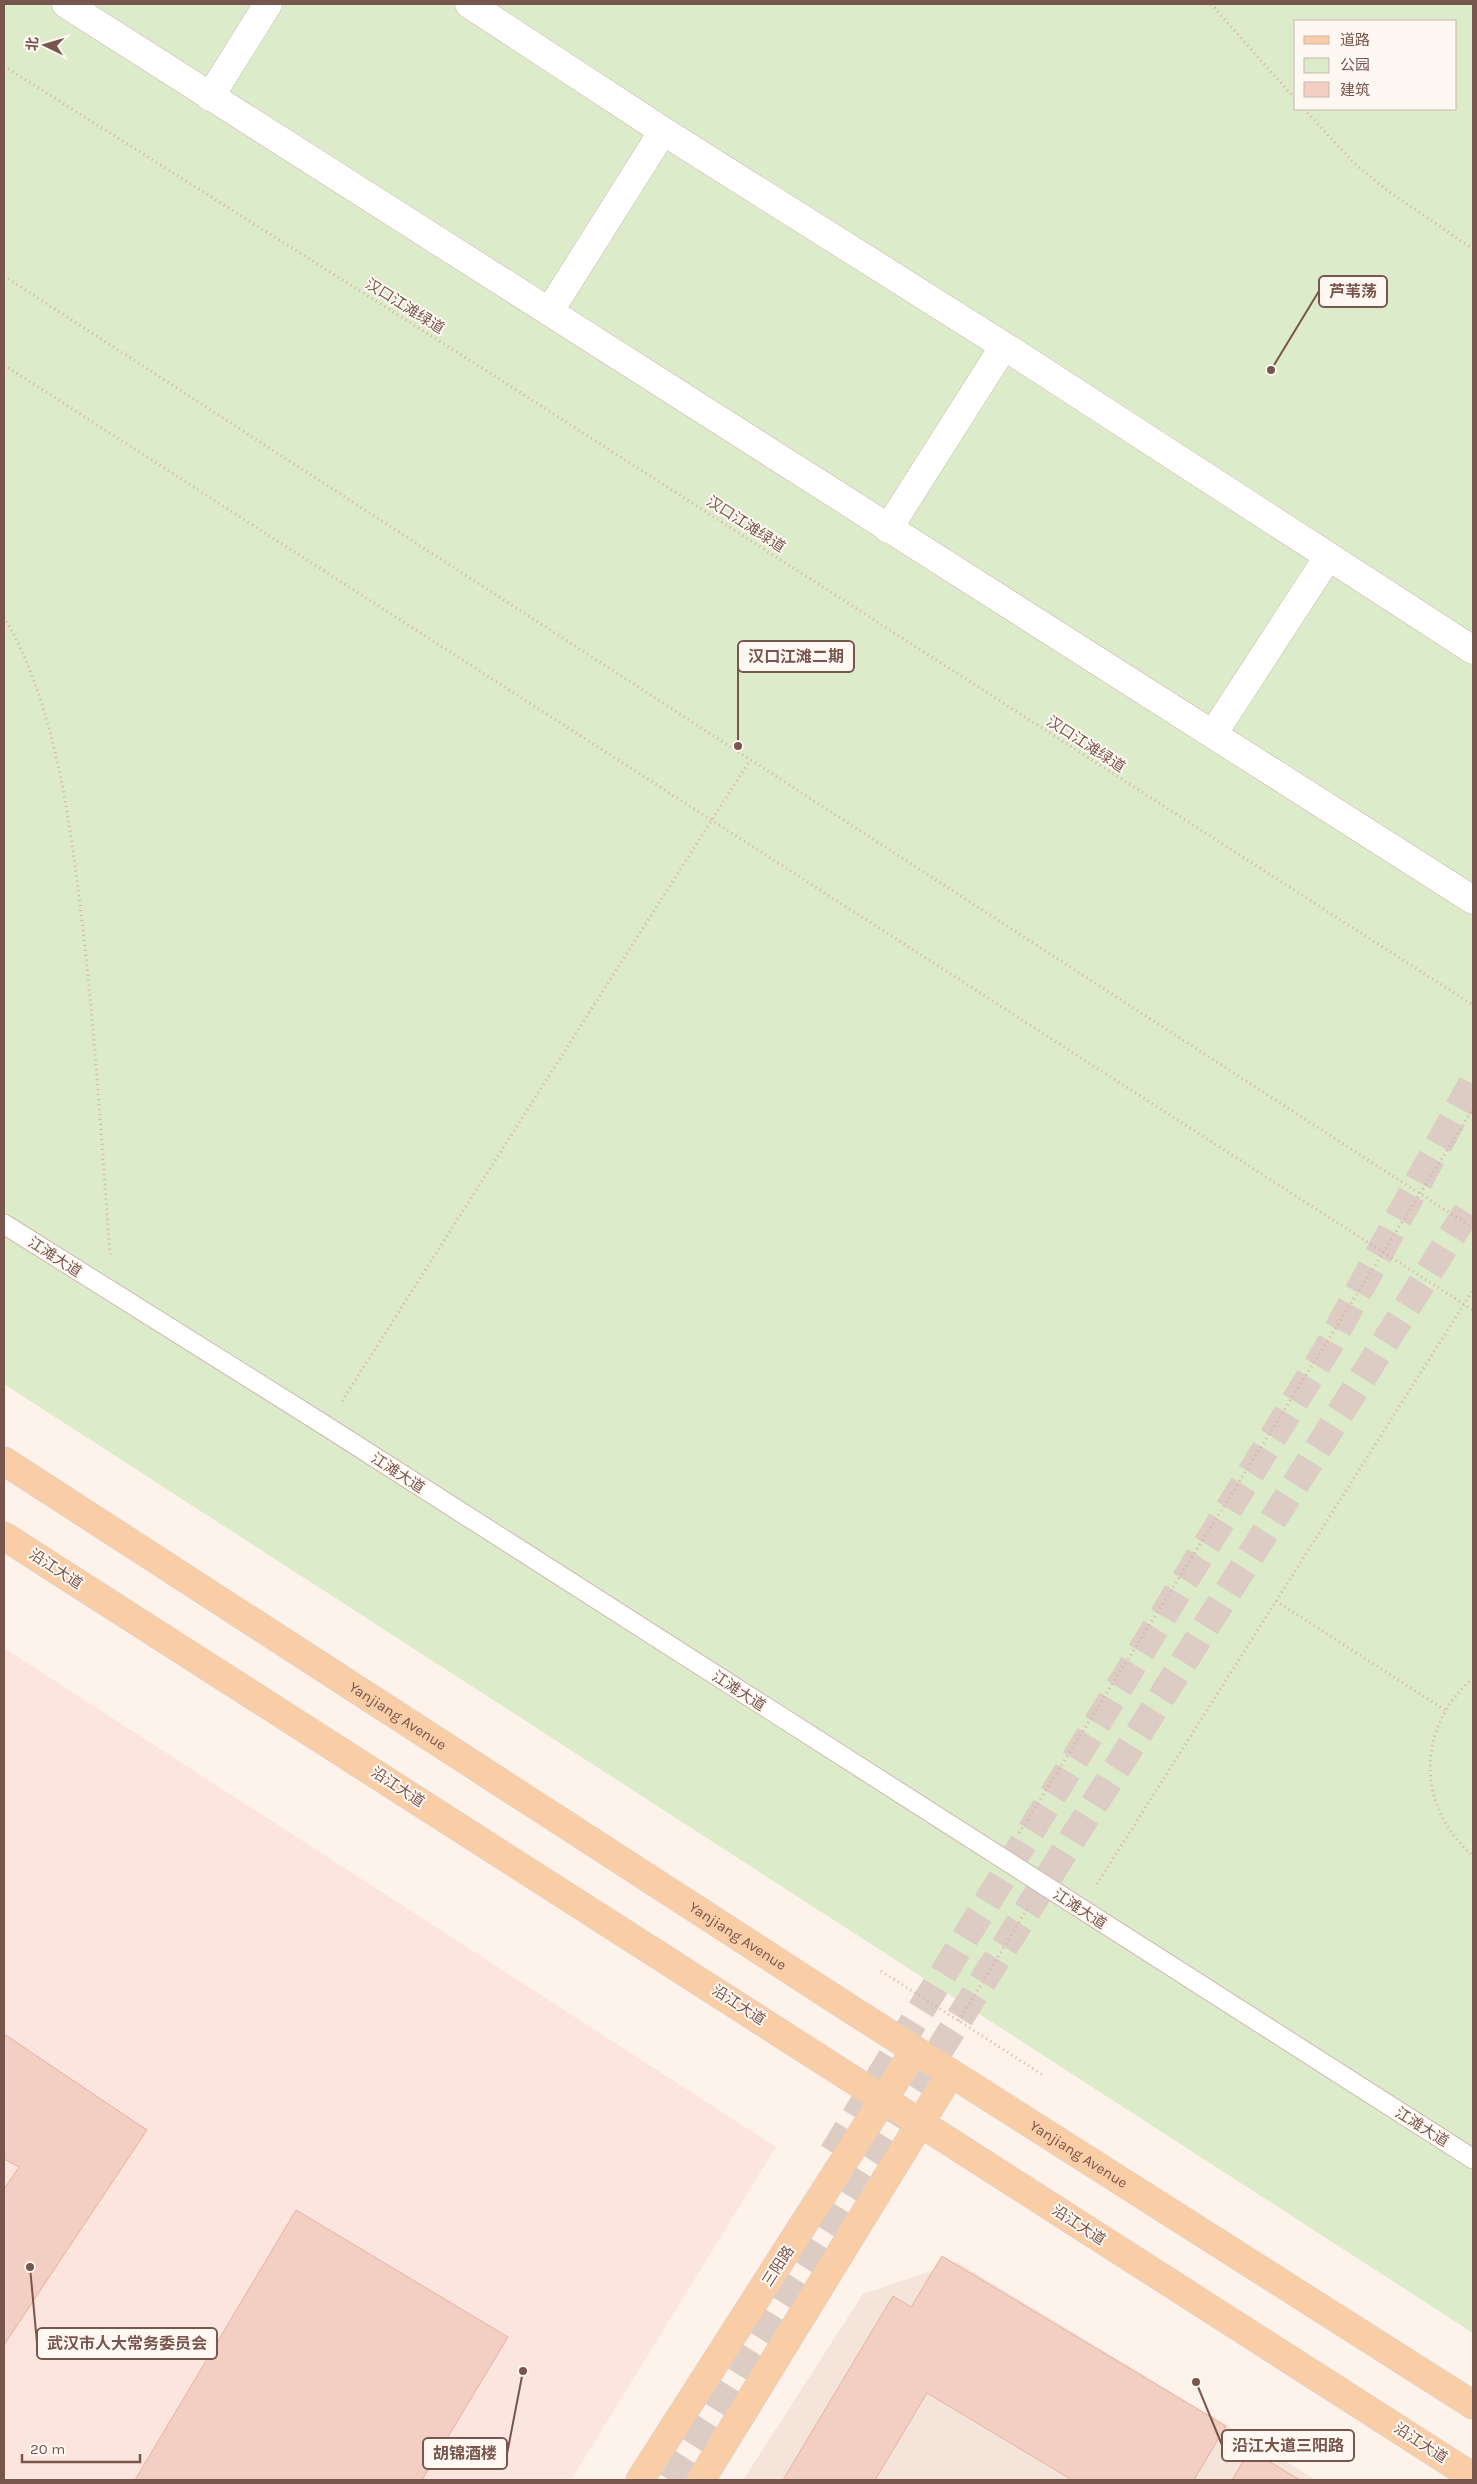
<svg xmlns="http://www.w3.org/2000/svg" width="1477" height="2484" font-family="Karla,'Noto Sans SC',sans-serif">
<rect width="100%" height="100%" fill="#fdf3eb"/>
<path fill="#f4e4d9" d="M957,2262L1316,2480H743L863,2294Z"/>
<path fill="#fce4df" d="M4,1648L776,2147L571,2480H4Z"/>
<path fill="#dcebc9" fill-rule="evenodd" d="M4,4H1473V2333L4,1384ZM1296,21H1456V109H1296Z"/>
<path fill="#f2cec3" stroke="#e5b2a3" d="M4,2034L147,2130L4,2345V2189L19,2167L4,2159Z
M296,2210L508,2337L422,2480H135Z
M942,2256L1226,2426L1194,2480H1072L927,2393L875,2480H783L893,2296L911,2307Z
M1250,2450L1300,2480H1232Z"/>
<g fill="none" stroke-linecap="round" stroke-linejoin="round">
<path stroke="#dcccc4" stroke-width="28" stroke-dasharray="28 14" stroke-linecap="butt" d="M833,2153L1327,1349L1473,1082
M669,2480L1473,1202"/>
<defs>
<path id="service" d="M4,1224L326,1426L1473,2159"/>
<path id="pedestrian" d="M66,4L1473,900
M469,4L663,131L1004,346L1473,650
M210,97L268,4
M549,312L663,131
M888,529L1004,346
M1213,734L1328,557"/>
<g id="primary">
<path id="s1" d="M4,1461L855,2012L1473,2405"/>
<path d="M4,1536L1473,2477"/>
<path d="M640,2480L915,2050"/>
<path d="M701,2480L951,2073"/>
</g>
</defs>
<use href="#service" stroke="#cfb9b0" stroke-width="21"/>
<use href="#pedestrian" stroke="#cfb9b0" stroke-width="29"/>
<use href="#primary" stroke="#d9d0cd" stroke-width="29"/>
<path stroke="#d8b1a5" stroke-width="3" stroke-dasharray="1 4" stroke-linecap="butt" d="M1211,4L1296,100
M4,66L493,375L1473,1005
M1304,109L1354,163L1385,189L1473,249
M4,276L1473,1228
M4,365L1473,1310
M4,617C51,695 68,806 79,896C94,1015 101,1134 110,1254
M342,1401L750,760
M1276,1601L1445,1710
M1473,1678C1416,1727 1416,1807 1473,1856
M1019,1833L1473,1109
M1097,1884L1473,1290
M881,1971L1043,2075
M959,2021L1027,1909"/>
<use href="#service" stroke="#fff" stroke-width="19"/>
<use href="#pedestrian" stroke="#fff" stroke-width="28"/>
<use href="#primary" stroke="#f9cda5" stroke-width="28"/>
</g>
<g text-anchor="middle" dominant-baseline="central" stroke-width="4" stroke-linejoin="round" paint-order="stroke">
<g font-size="15" fill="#78564d" stroke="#fff8f2">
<text transform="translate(405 306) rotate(32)">汉口江滩绿道</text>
<text transform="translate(746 524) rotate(33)">汉口江滩绿道</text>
<text transform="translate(1086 744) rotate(33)">汉口江滩绿道</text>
<text transform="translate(55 1257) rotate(33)">江滩大道</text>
<text transform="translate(398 1473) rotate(33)">江滩大道</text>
<text transform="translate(56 1569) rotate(33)">沿江大道</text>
<text transform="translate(739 1691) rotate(33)">江滩大道</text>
<text stroke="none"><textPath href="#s1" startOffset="469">Yanjiang Avenue</textPath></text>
<text transform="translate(398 1787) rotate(33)">沿江大道</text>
<text transform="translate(1080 1909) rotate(33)">江滩大道</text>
<text stroke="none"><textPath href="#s1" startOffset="874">Yanjiang Avenue</textPath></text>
<text transform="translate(739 2005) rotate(33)">沿江大道</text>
<text transform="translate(1422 2127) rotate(32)">江滩大道</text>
<text stroke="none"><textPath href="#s1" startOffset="1279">Yanjiang Avenue</textPath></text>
<text transform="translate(1079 2225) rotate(33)">沿江大道</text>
<text transform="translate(778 2266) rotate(-57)">三阳路</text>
<text transform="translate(1421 2443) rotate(33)">沿江大道</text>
</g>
</g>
<path fill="none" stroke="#78564d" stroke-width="2" d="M1271 370L1319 291M738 746L738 656M30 2267L37 2343M1196 2382L1222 2445M523 2371L507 2454"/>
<g fill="#78564d" stroke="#fff8f2" stroke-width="2">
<circle cx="1271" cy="370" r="5"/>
<circle cx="738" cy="746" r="5"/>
<circle cx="30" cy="2267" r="5"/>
<circle cx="1196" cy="2382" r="5"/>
<circle cx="523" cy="2371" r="5"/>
</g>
<g fill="#fff8f2" stroke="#78564d" stroke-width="2">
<rect x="1319" y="276" width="68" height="31" rx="5"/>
<rect x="738" y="641" width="116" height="31" rx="5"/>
<rect x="37" y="2328" width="180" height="31" rx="5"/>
<rect x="1222" y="2430" width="132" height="31" rx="5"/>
<rect x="423" y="2438" width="84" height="31" rx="5"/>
</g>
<g font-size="16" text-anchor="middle" font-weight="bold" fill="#78564d">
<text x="1353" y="297">芦苇荡</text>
<text x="796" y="662">汉口江滩二期</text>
<text x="127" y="2349">武汉市人大常务委员会</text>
<text x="1288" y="2451">沿江大道三阳路</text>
<text x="465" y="2459">胡锦酒楼</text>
</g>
<rect width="1477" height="2484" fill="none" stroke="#78564d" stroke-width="10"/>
<rect x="1294" y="20" width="162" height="90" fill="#fff8f2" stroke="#c9b7b0"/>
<rect x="1304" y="36" width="25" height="8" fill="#f9cda5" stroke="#c9b7b0"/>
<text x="1340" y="45" font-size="15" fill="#78564d">道路</text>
<rect x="1304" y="58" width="25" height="15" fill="#dcebc9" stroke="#c9b7b0"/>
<text x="1340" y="70" font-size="15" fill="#78564d">公园</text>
<rect x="1304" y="82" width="25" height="15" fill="#f2cec3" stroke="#c9b7b0"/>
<text x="1340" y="95" font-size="15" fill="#78564d">建筑</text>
<g transform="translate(45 45) rotate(275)" stroke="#fff8f2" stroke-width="4" paint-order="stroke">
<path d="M0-4L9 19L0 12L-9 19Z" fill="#78564d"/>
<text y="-8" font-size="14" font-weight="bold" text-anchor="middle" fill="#78564d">北</text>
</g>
<path d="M22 2454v8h118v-8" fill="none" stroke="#78564d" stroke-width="2.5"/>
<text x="30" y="2454" font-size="15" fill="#78564d" stroke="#fff8f2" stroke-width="4" paint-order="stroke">20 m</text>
</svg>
